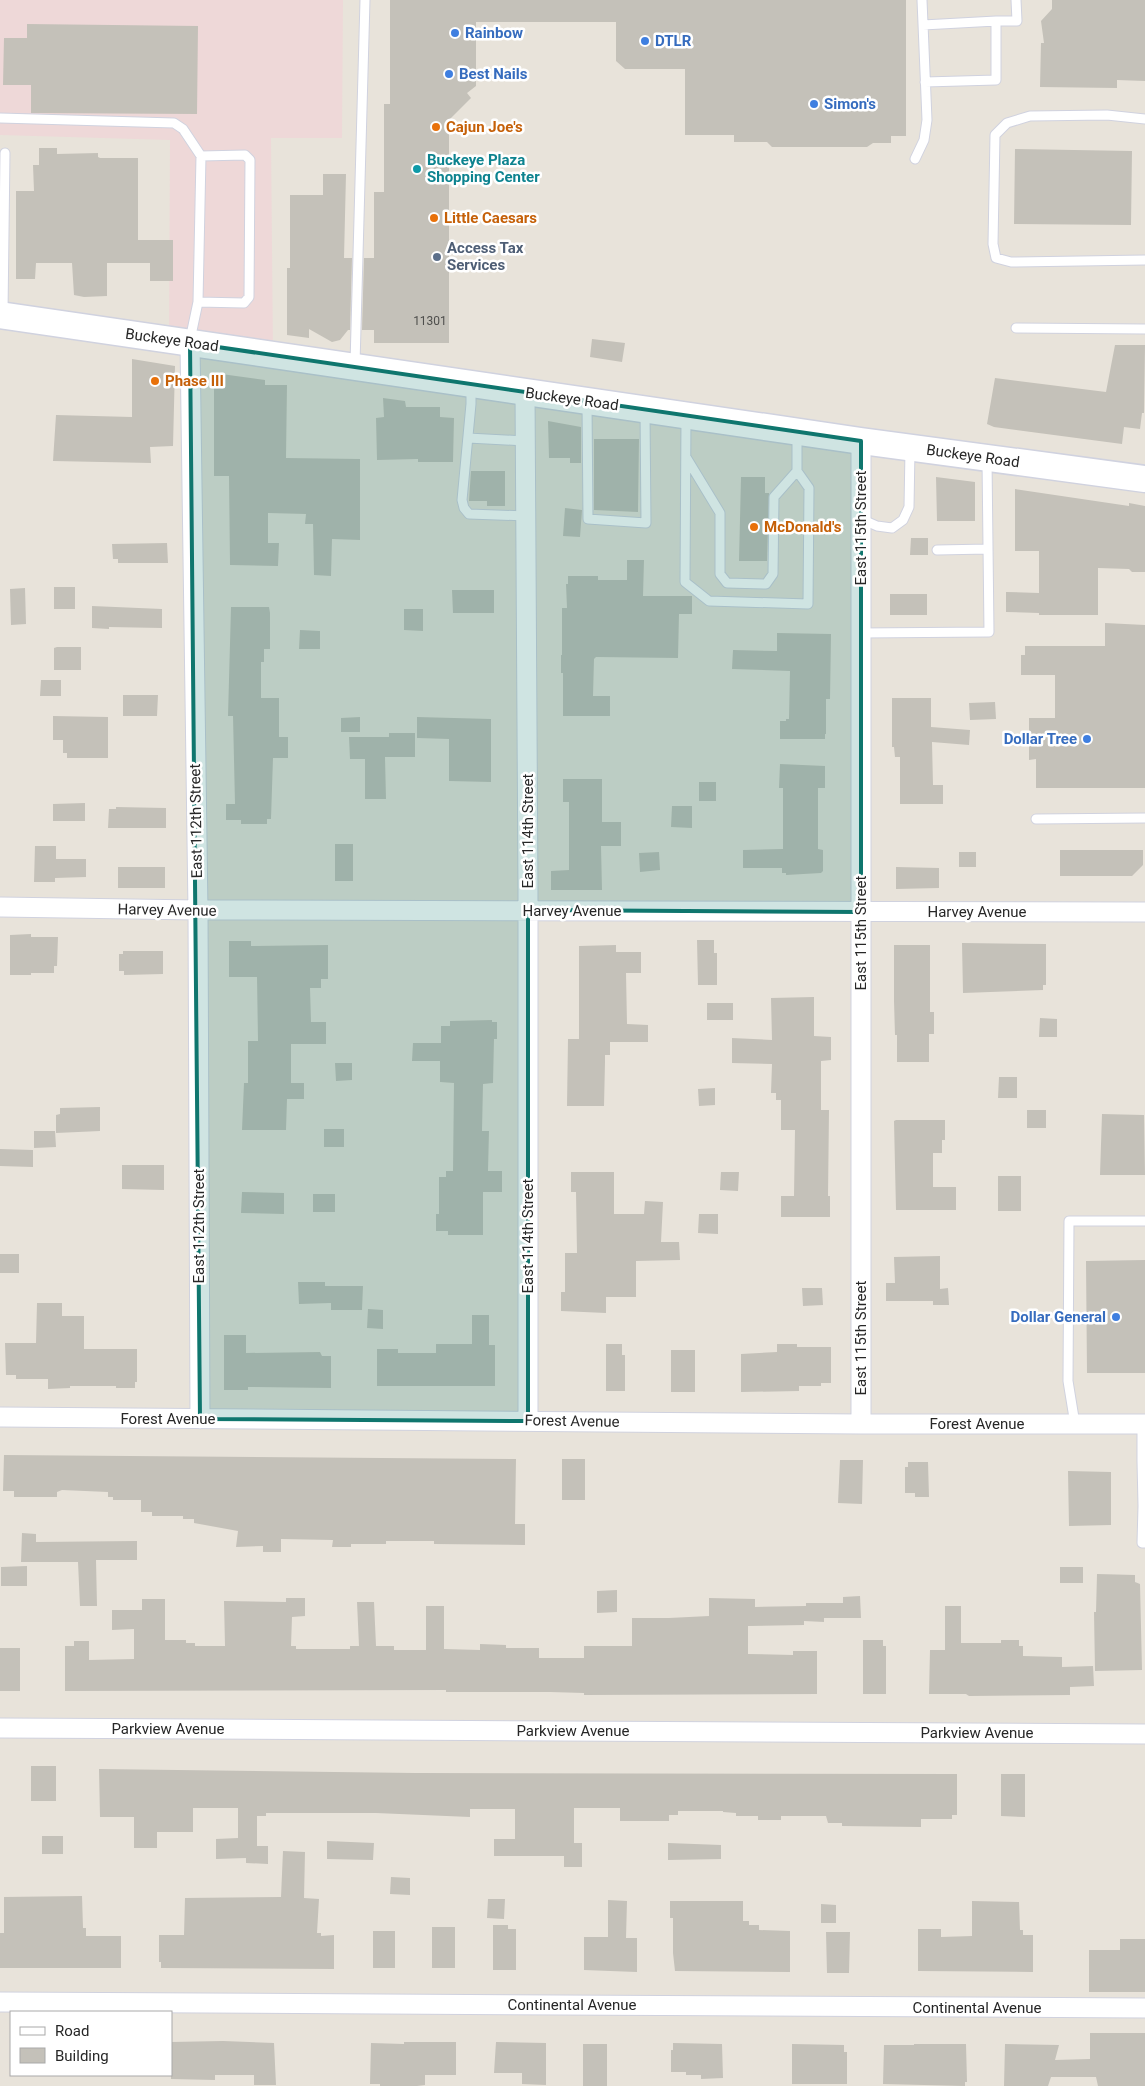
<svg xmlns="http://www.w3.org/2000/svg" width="1145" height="2086" font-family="Roboto,sans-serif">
<rect width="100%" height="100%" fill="#e8e3da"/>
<path fill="#eed8d8" d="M0,0H343L342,138H271L273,355L169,340L170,140L0,135Z"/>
<path fill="#c4c1b9" d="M390,0H906V136H891V143H873L867,147H772L767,142H734V135H685V69H625L616,61V22H476V86L467,93L471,98L449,120V343H374V330H362L364,258H374V192H384V104H390Z
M1052,0H1145V81L1117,80V88L1040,87L1041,43H1044L1041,21L1052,9Z
M27,24L198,26L197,114L31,113V85H3L4,38H27Z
M39,148H57V154L98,153V157L100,158H138V240H173V281H150V263H107V296L84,297L74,295L72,263H36L35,279H16V191H34L33,165H39Z
M1015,149L1132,151L1131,225L1014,224Z
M323,174H346L344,258H352L350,330H348L340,340L332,342L309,329V338L287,335V268H290V195H323Z
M592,339L625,343L622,362L590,357Z
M1115,345H1145L1144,413H1142L1140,429L1124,427L1122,444L994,427L987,424L995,378L1106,392Z
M132,359L175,366L173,446L150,447L151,463L53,461L56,415L132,417Z
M214,373L265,380V385H287L286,458L360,459V540L332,539L331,576L314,575L313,524H305L306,514L268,513V543H279L278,566L230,565L229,476H214Z
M383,398L405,401L406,407H440V417L454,418L453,462H418V459L377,460L376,418L384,417Z
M548,421L581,427V463H570V458H549Z
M594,439H639L638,512L594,510Z
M471,471H505V506H487V501H469Z
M741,477H765V493H769L767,561H739Z
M936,477L975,482V521H937Z
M1015,489L1129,506V503L1145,506V572H1132L1129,569L1098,568V615H1039V613L1006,612V592L1039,593V551H1015Z
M565,508L582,510L580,537L563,536Z
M911,538H928V555H910Z
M167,543L168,563H118V559H113L112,544Z
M627,560H644L643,596H692V614H679L678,658L596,657L594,659L593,696H610V716H563V673H561V655H562V608H567L566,584H568V576H598V580H627Z
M54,587H75V609H54Z
M25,588L26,624L11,625L10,589Z
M452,590H494V613H453Z
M890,594H927V615H890Z
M92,606L162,609V628L109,627V629L92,628Z
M231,607H269L270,613V649H264V662H261V698H279V737H288V758H273L271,819H267V824H241V820H226V804H235L233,716H228Z
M404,609H423V631L404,630Z
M1105,623L1145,625V788H1036V759L1029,760V718H1055V675H1021V655H1025V646H1105Z
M300,630L320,631V649H299Z
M777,633L831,634L830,699H826V734H825V739H780V721H786V719H789L790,671L732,669L733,650L777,651Z
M57,647H81V670H54V648Z
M41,680H61V696H40Z
M123,695H158L157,716H123Z
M892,698H931V727L970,730L969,745L932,742L933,785H943V804H900V757H895L894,747H892Z
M995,702L996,719L970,720L969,703Z
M53,716L108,717V758H67V753H63V740H53Z
M360,717V732H341V718Z
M417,717L491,719V782L449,781V739L417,738Z
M389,733H415V757H385L386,799H365V759H350L349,737H389Z
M780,764L825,766V788H818V849L823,850V871L821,873L786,875V873H782V868H743V850L783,849V788H779Z
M563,779H602V822H621V846H601L602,890H551V871L569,870V802H563Z
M699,782H716V801H699Z
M85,803V821H53V804Z
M672,806H692V828L671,827Z
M116,807L166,808V828H108L109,809H116Z
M335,844H353V881H335Z
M35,846H56V859H86V877L55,878V882H34Z
M1060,850H1143V865L1132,876H1060Z
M659,852L660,870L640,872L639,853Z
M959,852H976V867H959Z
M118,867H165V888H118Z
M896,867L939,868V888L896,889Z
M31,934V937H58L57,966H54V973H31V975H10V935Z
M697,940H714V953H717V985H698Z
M229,941H251V946L328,945V979H321V988H310L311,1022H326V1044H291V1083H304V1099H287L286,1130H242L244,1083H248V1041H258L257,977H229Z
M962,943L1046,944V985H1043V990L963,993Z
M616,945V952H641V973H626L627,1024L648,1025V1042H610V1055H605V1062L604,1106H567L568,1039H579V946Z
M894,945H930V1012H934V1034H929V1062H897V1035H895L894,1001Z
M123,951H163V974L124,975V971H119V954H123Z
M814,997V1036L831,1037V1060L821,1061V1110H829L828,1196H830V1217H781V1196H794L795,1130H781V1100H776V1093H771L772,1064L732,1063V1038L772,1040L771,998Z
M707,1003H733V1020H707Z
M1040,1018L1057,1019V1037H1039Z
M492,1020V1022H497V1039H494L493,1083L483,1084L482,1131H489L488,1171H502V1192H483V1235H448V1231H436V1214H439V1177H446V1171H453L454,1083L440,1082V1061H412L413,1043H441V1026H450V1021Z
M335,1063H352V1080L336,1081Z
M999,1077H1017V1098H998Z
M715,1088V1105L699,1106L698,1089Z
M100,1107V1131L56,1133V1115L60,1114V1108Z
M1027,1110H1046V1128H1027Z
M1102,1114L1144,1115L1145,1175H1100Z
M896,1120H945V1140H942V1153H933V1187H956V1210H896L894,1121Z
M324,1129H344V1147H324Z
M34,1131H55L56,1147L34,1148Z
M0,1149L33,1150V1167L0,1166Z
M122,1165H164V1190L122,1189Z
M571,1172H614V1214H644L645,1201L663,1202L661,1242H679L680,1260L636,1261V1297H606V1313L561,1311V1292H565V1253H577L576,1192H571Z
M721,1172H739L738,1191L720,1190Z
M998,1176H1021V1211H998Z
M242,1192L284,1193V1214L241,1213Z
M313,1194H335V1212H313Z
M699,1214H718V1234L698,1233Z
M0,1254H19V1273H0Z
M940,1256V1289L948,1288L949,1305H933V1301H886V1283H895L894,1257Z
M1145,1260V1373H1087L1086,1261Z
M298,1282H325V1286H363L362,1310H331V1303L299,1304Z
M802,1288H822L823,1305L803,1306Z
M37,1303H62V1316H84V1349H137V1382H135V1388H116V1386H70V1388L48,1389V1379H16V1375H6L5,1343H36Z
M368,1309L383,1310V1329L367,1328Z
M472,1315H489V1345H495V1386H377V1349H398V1353H436V1344H472Z
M224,1335H246V1353L320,1352L322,1356H331V1388L248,1387V1390H224Z
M606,1344H622V1355H625V1391H606Z
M777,1344H797V1347H831V1383H821V1386H799V1391L741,1392V1354L777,1352Z
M671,1350H695V1392H671Z
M4,1455L516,1459L515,1524H525V1545L434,1544V1541H386V1544H351V1547H332L333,1540L281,1539V1552H263V1546L236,1547L238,1531L194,1523V1519H183V1516H152V1512H141V1500H113V1497H108V1492L62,1490L57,1492V1497H14V1491H3Z
M562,1459H585V1500H562Z
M840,1460H863L862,1504L838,1503Z
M908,1462H928L929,1497H915V1493H905V1467H908Z
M1068,1471L1111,1472V1525L1069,1526Z
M22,1533L36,1534V1542L137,1541V1560H96L97,1606H80L78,1562H21Z
M27,1566V1586H1V1567Z
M1060,1567H1083V1583H1060Z
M1097,1574L1135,1575V1582L1140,1584L1142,1670L1095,1671L1094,1612H1096Z
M617,1590V1612L597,1613V1591Z
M860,1596L861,1618H824V1622L804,1621V1625L748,1626V1654L793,1655V1651H817V1694L584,1695V1693L550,1692H446V1690L65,1691V1646H74V1641H89V1660L134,1659V1629L112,1630V1610H142V1599H165V1640H186V1643H195V1646H225L224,1601L286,1602V1598H305V1616L292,1617L291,1646H296V1649H350V1646H359L357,1602H374L376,1646H394V1650H426V1606H444V1649L480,1650V1644L506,1645V1648H539V1658H584V1646H632V1618H669L709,1616V1598L755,1599V1607L806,1606V1603H843V1597Z
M945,1606H961V1643H1001V1640H1019V1646H1023V1656L1062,1657V1667L1093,1666L1094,1686L1070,1687V1695L969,1696L966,1694H929L930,1650H945Z
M863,1640H883V1646H886V1694H863Z
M0,1648H20V1691H0Z
M31,1766H56V1801H31Z
M99,1769L415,1773L957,1774V1815H952V1819H921V1827L842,1826V1823H828L826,1816H781V1820H758V1816H736V1813L723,1812V1811H678V1815H669V1821H620V1808H574V1843H582V1867H564V1856H494V1839H515V1809H470V1817L376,1813H266V1816H257V1846H268V1864L246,1863V1858L216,1859V1839L238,1838V1808H193V1832H157V1848H134V1817H100Z
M1001,1774H1025V1817L1001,1816Z
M42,1836H63V1854H42Z
M327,1841L374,1843L373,1860L327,1859Z
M668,1843L721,1845V1859L668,1860Z
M283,1851L305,1852L304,1898L319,1899L317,1933H321V1936L334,1935V1969L161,1968V1962H159V1935H184L185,1898L281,1897Z
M391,1877L410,1878V1895L390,1894Z
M82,1896L83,1928H86V1936H121V1968H0V1933H4V1897Z
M488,1899H505L504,1919L487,1918Z
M608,1900L627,1901L626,1938H637V1972L584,1970V1937H608Z
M670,1901H743V1921H749V1925H759V1930L790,1931V1972L675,1971L673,1953V1918H670Z
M972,1901L1019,1902L1020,1930H1023V1935H1033V1972L918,1971V1929H941V1937L972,1936Z
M821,1904L836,1905V1923H821Z
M493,1925H508V1929H516V1970H493Z
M432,1927H455V1968H432Z
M373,1931H395V1968H373Z
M826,1932H850L849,1973H827Z
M1120,1939H1145V1992H1089V1950H1120Z
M1090,2033H1145V2086H1098L1096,2077H1051L1048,2086H1004L1005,2044L1059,2045L1055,2060L1090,2059Z
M223,2041L274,2043L276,2085H254V2075H215V2080L171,2079V2042Z
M404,2042H456V2075H425V2085L417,2086H380V2084H370L371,2043L404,2044Z
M496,2042L546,2043V2085L522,2084V2073H494Z
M673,2043L722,2044L723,2078L701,2079V2075H686V2072H671V2050H673Z
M583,2044H607V2086H583Z
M792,2044L844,2045V2052H847V2084H792Z
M914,2044H966L967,2082H965V2086L883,2084L884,2045H914Z"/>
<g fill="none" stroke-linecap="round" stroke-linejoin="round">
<defs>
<path id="lane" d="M923,25L996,21
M925,82L996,80V21H1017L1016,0
M0,118L174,123L183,129L201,156
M1145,119L1107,115L1030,116L1007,123L995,135L993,244L996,258L1011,262L1145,260
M915,159L924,140L927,120L922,0
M3,313L5,153
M1016,328L1145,329
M190,340L198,302L201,156L245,155L250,160L249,297L244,303L198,302
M355,364L365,0
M471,387V404L462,500L464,508L469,514L526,516
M587,404L588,519L646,523L645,411
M686,418L685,582L709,601L808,604L809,488L797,471V434
M468,438L525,441
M686,457L720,513V574L727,583L766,584L773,574L774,497L797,471
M861,519L877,526L892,528L903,520L909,507L910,450
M937,550L988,549
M861,633L989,632L987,460
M1036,819L1145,818
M1075,1424L1068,1381L1069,1221H1145
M1142,1461V1424
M1145,1461H1142L1143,1506H1145
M1143,1506L1142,1543H1145"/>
<path id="street" d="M190,343L198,910L200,1419
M525,392L528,890V1421
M0,907L198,910L1145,912
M0,1417L861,1424H1145
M861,1424V441
M0,1728L1145,1734
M0,2002L1145,2008"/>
<path id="secondary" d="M0,315L861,441L1145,479"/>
</defs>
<use href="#lane" stroke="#d0d2df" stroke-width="11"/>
<use href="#street" stroke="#d0d2df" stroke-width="21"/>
<use href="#secondary" stroke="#d0d2df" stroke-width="29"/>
<use href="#lane" stroke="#fff" stroke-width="9"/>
<use href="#street" stroke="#fff" stroke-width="19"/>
<use href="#secondary" stroke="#fff" stroke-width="26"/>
</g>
<path fill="#0f766e" fill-opacity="0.2" stroke="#0f766e" stroke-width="4" stroke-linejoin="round" d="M190,343L861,441V912L528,910V1421L200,1419Z"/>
<g fill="#3f7fe0" stroke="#fff" stroke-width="2">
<circle cx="455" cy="33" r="5"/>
<circle cx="645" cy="41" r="5"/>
<circle cx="449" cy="74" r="5"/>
<circle cx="814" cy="104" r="5"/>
<circle cx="1087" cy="739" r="5"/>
<circle cx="1116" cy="1317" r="5"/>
</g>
<g fill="#e8710a" stroke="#fff" stroke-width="2">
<circle cx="436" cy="127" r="5"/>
<circle cx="434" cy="218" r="5"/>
<circle cx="155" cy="381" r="5"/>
<circle cx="754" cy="527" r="5"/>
</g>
<circle fill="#0f9aa8" stroke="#fff" stroke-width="2" cx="417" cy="169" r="5"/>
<circle fill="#5c6f8a" stroke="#fff" stroke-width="2" cx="437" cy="257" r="5"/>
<g text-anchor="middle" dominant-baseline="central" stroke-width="5" stroke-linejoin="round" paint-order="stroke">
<g font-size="12" fill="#4e4e4c">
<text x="430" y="321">11301</text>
</g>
<g font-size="15" font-weight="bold" fill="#366cbe" stroke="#fff" text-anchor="start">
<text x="465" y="33">Rainbow</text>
<text x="655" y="41">DTLR</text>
<text x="459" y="74">Best Nails</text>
<text x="824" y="104">Simon's</text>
<text x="1077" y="739" text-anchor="end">Dollar Tree</text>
<text x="1106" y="1317" text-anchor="end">Dollar General</text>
</g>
<g font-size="15" font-weight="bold" fill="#c56008" stroke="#fff" text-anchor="start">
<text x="446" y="127">Cajun Joe's</text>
<text x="444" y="218">Little Caesars</text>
<text x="165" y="381">Phase III</text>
<text x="764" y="527">McDonald's</text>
</g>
<g font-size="15" font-weight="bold" fill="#0d838f" stroke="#fff" text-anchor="start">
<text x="427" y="160">Buckeye Plaza<tspan x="427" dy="17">Shopping Center</tspan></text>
</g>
<g font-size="15" font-weight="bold" fill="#4e5e75" stroke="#fff" text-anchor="start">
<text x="447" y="248">Access Tax<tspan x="447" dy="17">Services</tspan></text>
</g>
<g font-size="15" fill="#272727" stroke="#fff">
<text transform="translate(172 340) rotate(8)">Buckeye Road</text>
<text transform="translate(572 399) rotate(8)">Buckeye Road</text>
<text transform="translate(973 456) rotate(8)">Buckeye Road</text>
<text transform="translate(861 528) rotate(-90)">East 115th Street</text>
<text transform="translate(196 821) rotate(-91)">East 112th Street</text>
<text transform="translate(528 831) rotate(-90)">East 114th Street</text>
<text transform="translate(167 910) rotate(1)">Harvey Avenue</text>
<text x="572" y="911">Harvey Avenue</text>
<text x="977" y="912">Harvey Avenue</text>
<text transform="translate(861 933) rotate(-90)">East 115th Street</text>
<text transform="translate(199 1226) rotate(-90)">East 112th Street</text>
<text transform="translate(528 1236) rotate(-90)">East 114th Street</text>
<text transform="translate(861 1338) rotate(-90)">East 115th Street</text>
<text x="168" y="1419">Forest Avenue</text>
<text transform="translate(572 1421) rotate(1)">Forest Avenue</text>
<text x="977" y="1424">Forest Avenue</text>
<text x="168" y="1729">Parkview Avenue</text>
<text x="573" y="1731">Parkview Avenue</text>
<text x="977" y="1733">Parkview Avenue</text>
<text x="572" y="2005">Continental Avenue</text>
<text x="977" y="2008">Continental Avenue</text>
</g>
</g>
<rect x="10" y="2011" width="162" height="65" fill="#ffffff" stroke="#a9a9a9"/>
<rect x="20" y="2027" width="25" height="8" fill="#ffffff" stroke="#a9a9a9"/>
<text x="55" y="2036" font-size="15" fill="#272727">Road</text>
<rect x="20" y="2048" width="25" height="15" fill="#c4c1b9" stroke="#a9a9a9"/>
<text x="55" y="2061" font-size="15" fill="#272727">Building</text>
</svg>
